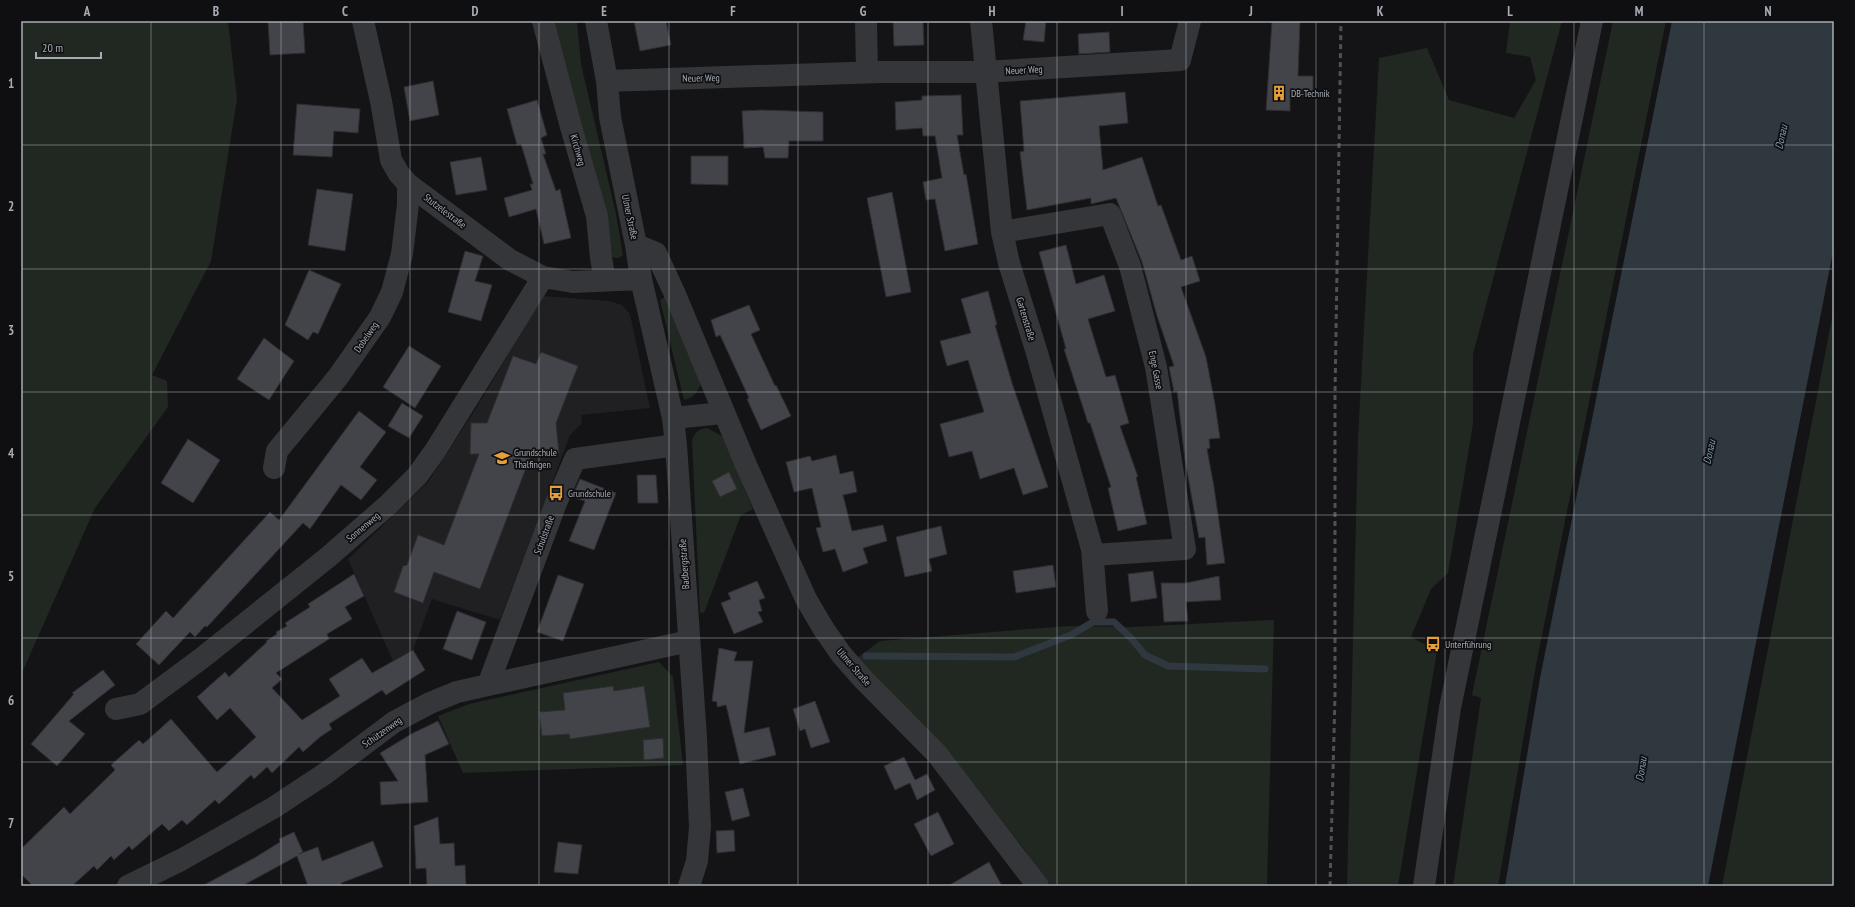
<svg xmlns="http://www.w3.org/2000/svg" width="1855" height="907" font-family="'PT Sans Narrow',sans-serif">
<rect width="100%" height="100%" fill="#141416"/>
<path fill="#202023" d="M543,296L609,301L622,305L630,314L650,408L581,415L582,423L570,435L500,620L432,599L413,650L393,661L348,559L428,482L475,410Z"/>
<path fill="#202821" d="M21,21H228L237,99L211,261L152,375L167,381L168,407L95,508L21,675Z
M553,21H577L581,64L616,214L623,255L619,258L611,257Z
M1510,21H1562L1473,354V424L1448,573L1431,589L1411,637L1437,651L1398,886H1347L1358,437L1379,58L1427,48L1449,100L1514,118L1536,80L1530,57L1506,53Z
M1613,21H1666L1536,665L1498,886H1453L1481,698L1472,695Z
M665,297L701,384C697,393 693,398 684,400L660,300Z
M1834,308V886H1722Z
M707,428L722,436L753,509L741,515L704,613L700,612L692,440C695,432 698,429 707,428Z
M1274,620L1267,886H1049L1025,850L941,743L854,660L880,641L1067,626L1131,627Z
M659,662L673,677L683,765L463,773L438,716L469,704Z"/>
<path fill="#2e383e" d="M1672,21H1834V247L1708,886H1505L1540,678Z"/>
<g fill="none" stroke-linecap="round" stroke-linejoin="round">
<path stroke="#2e383e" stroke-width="7" d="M866,656L1014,657L1071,635L1093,622H1114L1131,638L1145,655L1168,666L1265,669"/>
</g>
<path fill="#434449" stroke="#2e2e32" d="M268,21H303L305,53L270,55Z
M634,21H666L671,45L640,51Z
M893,21H923L924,45L894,46Z
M1026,21H1046L1044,42L1023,40Z
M1272,21H1300L1298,76H1313V97L1290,96V111L1266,110Z
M1109,32L1110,52L1079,54L1078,34Z
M433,81L439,115L410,121L404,87Z
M1125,92L1128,123L1099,126L1103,170L1142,157L1158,206L1161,205L1181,260L1192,256L1200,281L1181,287L1206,357L1215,404L1220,438L1209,439L1210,448L1207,449L1214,487L1225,563L1207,565L1205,537L1199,538L1185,460L1177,391L1174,392L1169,367L1174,366L1157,316L1142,262L1116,198L1091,204V198L1027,210L1020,152L1024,151L1020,101Z
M961,95L963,135H957L964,175L966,174L978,244L945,251L935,199L926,200L923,182L942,178L935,136H923L922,128L896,130L895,102L922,100V96Z
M537,100L547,135L541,138L546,154H543L556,191L560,189L571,238L544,244L536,209L509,217L504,198L532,190L530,184H533L521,144L517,145L507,109Z
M297,104L360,109L358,133L334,131L332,157L293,155Z
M761,110L823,112V141H789L788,158H765L763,147L744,148L742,111Z
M691,156H728V185L691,184Z
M481,157L487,190L456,195L450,162Z
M317,189L353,194L345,251L308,245Z
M892,192L911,292L886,297L867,198Z
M1066,245L1076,284L1104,275L1115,311L1088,319L1106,377L1115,375L1129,423L1120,426L1138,477H1136L1147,524L1118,531L1108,488L1111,487L1090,423H1088L1064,349H1066L1039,252Z
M465,251L483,256L475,281L492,285L481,321L448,312Z
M309,270L341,284L318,334L313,332L308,340L285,325Z
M988,291L997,325H995L1012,383L1048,487L1023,495L1014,468L980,479L972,451L949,457L940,424L984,412L968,360L947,366L940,341L971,333L961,299Z
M749,305L760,330L751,334L775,386L776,385L791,416L761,430L747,399L749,398L720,335L716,337L711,320Z
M264,338L294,361L269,400L237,379Z
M409,346L441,366L415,408L383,387Z
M541,352L578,366L556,423L559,453L531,455L480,589L434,572L423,603L394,592L403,566L407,565L418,535L444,545L479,454H470L471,423H487L513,356L536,364Z
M402,403L423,416L409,438L388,426Z
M359,411L386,432L360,467L377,480L361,500L341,485L310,529L303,523L207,627L205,626L195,637L190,632L159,665L136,644L166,611L173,618L270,512L279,520Z
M188,439L220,460L193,503L161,483Z
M836,455L840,474L853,471L857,492L843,495L852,531L883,525L887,541L863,548L868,563L843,572L835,549L823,552L816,528L821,527L812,488L794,492L786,462L810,456L812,461Z
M729,472L737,489L720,497L712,481Z
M637,475H656L658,503H638Z
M580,479L616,493L594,550L569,541L585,501L572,497Z
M941,526L947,554L929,559L932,571L905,577L896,537Z
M1053,565L1056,587L1016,593L1013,571Z
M1153,571L1157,598L1131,602L1128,574Z
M354,574L364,596L345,607L352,619L327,634L329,639L276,673L282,679L272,688L302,720L340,696L329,679L362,658L372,673L413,650L425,670L386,695L382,690L329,724L332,729L320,737L303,752L299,747L272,773L267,767L254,779L251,775L219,804L215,800L187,825L182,820L169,831L162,824L132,850L129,846L114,860L111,856L97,870L94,866L72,886H33L21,874V849L64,807L70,814L115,770L111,765L139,740L143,744L171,719L217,772L256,737L230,708L217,720L197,697L225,672L229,677L267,642L266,641L277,634L276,632L287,626L285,623L310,607L308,604Z
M558,575L584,584L563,641L537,632Z
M1219,576L1221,600L1186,602L1188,621L1164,622L1161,583H1186Z
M757,581L765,598L759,600L762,611L758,612L763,622L734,634L721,603L731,599L728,593Z
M457,611L486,622L472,660L443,649Z
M719,648L737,652L734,661H753L744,733L769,727L776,755L740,764L726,705L717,707V702L712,701Z
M103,670L115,685L69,721L85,734L57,766L31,744L74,694L72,693Z
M613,686L614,691L644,686L650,727L570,739L569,734L542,736L539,712L565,710L563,693Z
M815,701L830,742L811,748L805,729L800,731L793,709Z
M438,721L449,744L425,755L428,802L381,805L380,782L398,781L380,753L413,733Z
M663,738L664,758L644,760L643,740Z
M904,757L915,780L927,774L935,790L917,800L910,783L895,790L884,766Z
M743,788L750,816L732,821L725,792Z
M938,812L954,844L931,856L914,824Z
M438,817L440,844L454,843L455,866L465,865L466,886H427L426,868L416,869L414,826Z
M734,830L735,851L717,853L716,831Z
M294,832L303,852L299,854L318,847L322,861L373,841L383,867L341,883L342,886H308L297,856L242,886H202L256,857L280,842L279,839Z
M558,842L582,845L578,874L554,872Z
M989,862L1002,886H948Z"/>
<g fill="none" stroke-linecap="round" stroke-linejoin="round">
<path stroke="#35363a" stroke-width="22" d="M363,21L381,101L391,160L399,174L408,184L510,260L543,277L573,282L641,279
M543,21L571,127L597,216L601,258L605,280
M596,21L607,81L610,117L636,245L641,279L673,418L676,445L696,738L700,827L697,861L689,886
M866,21L867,72
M981,21L1002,232L1009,263L1037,353L1092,549L1097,611
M607,81L881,72H985L1180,60L1190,21
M1002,232L1110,214L1130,266L1156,367L1185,549L1093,555
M636,245L656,253L674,292L746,465L806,599L823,628L841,654L862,678L937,754L1038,886
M673,418L723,413
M274,468L277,451L338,377L380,317L392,292L402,254L408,204V184
M488,685L556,503L575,459L676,445
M116,709L140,704L202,658L327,558L388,505L417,476L435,451L543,277
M128,886L181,860L273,808L326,773L394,722L430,703L457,692L488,685L689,641"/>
<path stroke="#35363a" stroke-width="22" d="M1424,886L1450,708L1592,21"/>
<path stroke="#4e5155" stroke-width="3" stroke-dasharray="5 4" stroke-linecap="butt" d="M1330,886L1335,696V395L1341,21"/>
</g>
<path fill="none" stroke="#a6acb5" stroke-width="1" stroke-opacity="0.55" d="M151,21V886M281,21V886M410,21V886M539,21V886M669,21V886M798,21V886M928,21V886M1057,21V886M1186,21V886M1316,21V886M1445,21V886M1574,21V886M1704,21V886M21,145H1834M21,269H1834M21,392H1834M21,515H1834M21,638H1834M21,762H1834"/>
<defs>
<symbol id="building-bare" viewBox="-9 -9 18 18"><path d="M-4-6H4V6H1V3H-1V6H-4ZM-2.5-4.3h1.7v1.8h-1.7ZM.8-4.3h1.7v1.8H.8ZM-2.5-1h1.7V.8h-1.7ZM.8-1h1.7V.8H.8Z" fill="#e79f3a" stroke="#0f0f11" stroke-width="2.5" paint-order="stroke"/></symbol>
<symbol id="school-bare" viewBox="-9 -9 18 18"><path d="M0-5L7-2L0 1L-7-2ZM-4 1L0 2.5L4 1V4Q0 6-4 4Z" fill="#e79f3a" stroke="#0f0f11" stroke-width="2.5" paint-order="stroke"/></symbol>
<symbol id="bus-bare" viewBox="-9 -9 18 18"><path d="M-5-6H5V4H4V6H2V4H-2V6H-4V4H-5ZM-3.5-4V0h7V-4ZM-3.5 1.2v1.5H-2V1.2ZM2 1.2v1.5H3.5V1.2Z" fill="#e79f3a" stroke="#0f0f11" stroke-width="2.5" paint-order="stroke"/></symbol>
</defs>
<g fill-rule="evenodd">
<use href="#building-bare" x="1268" y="82" width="22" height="22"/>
<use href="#school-bare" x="491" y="447" width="22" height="22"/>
<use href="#bus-bare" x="545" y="482" width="22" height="22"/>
<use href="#bus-bare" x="1422" y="633" width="22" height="22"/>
</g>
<g text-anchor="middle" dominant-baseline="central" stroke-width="3.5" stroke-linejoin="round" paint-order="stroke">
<g font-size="10" fill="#a6acb5" stroke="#0f0f11">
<text transform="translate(1024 70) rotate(-3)">Neuer Weg</text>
<text transform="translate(701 78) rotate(-1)">Neuer Weg</text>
<text transform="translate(578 150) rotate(74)">Kirchweg</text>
<text transform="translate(445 211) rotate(37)">Stutzelestraße</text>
<text transform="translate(630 217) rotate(78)">Ulmer Straße</text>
<text transform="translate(1026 319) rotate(73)">Gartenstraße</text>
<text transform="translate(366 337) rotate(-56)">Dobelweg</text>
<text transform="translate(1156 370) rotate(79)">Enge Gasse</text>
<text transform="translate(363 527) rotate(-40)">Sonnenweg</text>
<text transform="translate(544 535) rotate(-70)">Schulstraße</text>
<text transform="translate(684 564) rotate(-94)">Badbergstraße</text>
<text transform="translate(854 667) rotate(49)">Ulmer Straße</text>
<text transform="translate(382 732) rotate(-35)">Schützenweg</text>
</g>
<g font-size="10" fill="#a6acb5" stroke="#0f0f11" text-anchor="start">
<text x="1291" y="93">DB-Technik</text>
<text x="514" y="452">Grundschule<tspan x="514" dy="12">Thalfingen</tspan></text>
<text x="568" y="493">Grundschule</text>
<text x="1445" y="644">Unterführung</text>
</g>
<g font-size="11" font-style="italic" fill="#7f9cae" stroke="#0f0f11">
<text transform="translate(1781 137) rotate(-77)">Donau</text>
<text transform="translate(1709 452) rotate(-77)">Donau</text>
<text transform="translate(1641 769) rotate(-81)">Donau</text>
</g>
</g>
<rect width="1855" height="907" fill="none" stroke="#0f0f11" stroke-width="44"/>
<path d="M36 52v6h65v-6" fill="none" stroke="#a6acb5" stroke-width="2"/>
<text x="42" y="52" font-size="12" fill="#a6acb5" stroke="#0f0f11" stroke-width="3" paint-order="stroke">20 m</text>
<rect x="22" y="22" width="1811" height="863" fill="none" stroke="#a6acb5" stroke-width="1.5"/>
<g font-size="13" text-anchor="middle" font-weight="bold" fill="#a6acb5">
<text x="87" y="16">A</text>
<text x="216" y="16">B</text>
<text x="345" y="16">C</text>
<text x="475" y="16">D</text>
<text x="604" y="16">E</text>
<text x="733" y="16">F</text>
<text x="863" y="16">G</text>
<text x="992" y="16">H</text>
<text x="1122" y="16">I</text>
<text x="1251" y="16">J</text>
<text x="1380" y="16">K</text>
<text x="1510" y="16">L</text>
<text x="1639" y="16">M</text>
<text x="1768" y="16">N</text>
<text x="11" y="88">1</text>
<text x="11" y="211">2</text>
<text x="11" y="335">3</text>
<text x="11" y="458">4</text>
<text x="11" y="581">5</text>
<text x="11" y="705">6</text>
<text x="11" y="828">7</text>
</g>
</svg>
